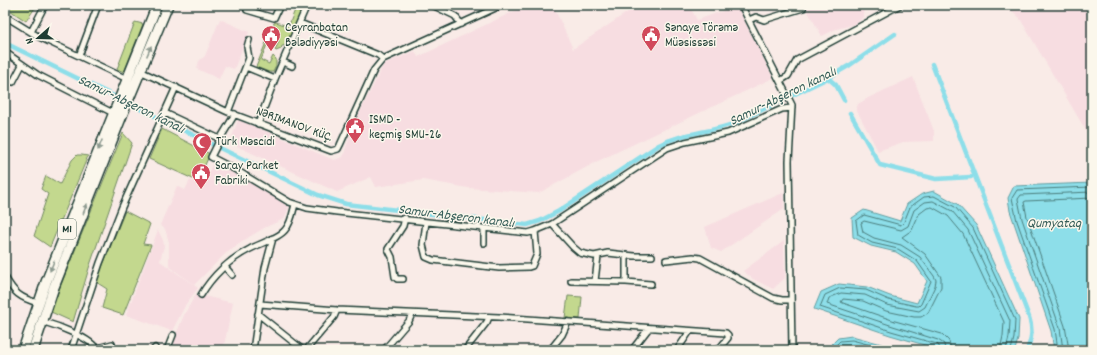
<svg xmlns="http://www.w3.org/2000/svg" width="1097" height="355" font-family="Dekko,sans-serif">
<rect width="100%" height="100%" fill="#f9ebe7"/>
<filter id="ink" filterUnits="userSpaceOnUse"><feTurbulence type="fractalNoise" baseFrequency=".025" numOctaves="2"/><feDisplacementMap in="SourceGraphic" scale="8" xChannelSelector="R" yChannelSelector="G"/><feConvolveMatrix kernelMatrix="1 2 1 2 8 2 1 2 1" color-interpolation-filters="sRGB"/></filter>
<g filter="url(#ink)">
<path fill="#f7dde1" d="M527,5H553L573,49L638,5H689L697,20L737,6L773,78L598,161L539,193L468,188L423,180L376,187L371,177L337,192L230,143L238,120L334,160L343,157L353,126L384,64L415,51L418,57Z
M804,5H864L863,17L856,24L836,29L822,36Z
M1005,5H1092V141L1019,17Z
M220,19L249,32L234,69L225,66L219,79L197,69L199,61L205,56Z
M913,77L934,131V141L903,142L878,151L856,109L857,107L858,104L868,98Z
M213,163L256,185L289,207L284,219L266,227L249,237L225,254L194,285L169,266V242L165,229L160,225L177,186L185,190L190,180L194,181L199,170L207,175Z
M783,193L784,209L721,252L711,248L705,227Z
M158,230L163,240L164,246L160,261L198,288L186,304L172,331L126,315Z
M784,241L785,278L773,289L753,279L743,271Z
M196,294L233,303L223,350H170L184,315Z"/>
<path fill="#c3d88e" stroke="#718a61" d="M5,5H37L26,21L5,7Z
M297,5H306L288,45L282,46L281,49L276,51L275,50L279,41L270,37L261,60L269,64L273,56L276,59V66L273,72H269L256,67L274,23L276,22L287,26L289,25Z
M135,22L143,24L124,72L117,69Z
M162,129L210,154L204,167L200,166L193,179L149,159Z
M123,133L132,143L89,268L73,322L51,312L58,292Z
M77,155H82L88,156L50,247L34,236L48,194L41,189L46,176L60,184L72,160Z
M125,211L150,224L143,244L151,245L123,315L102,308L107,289L96,282Z
M568,296L582,297L580,319L565,318Z"/>
<path fill="#8ddee9" stroke="#619ea1" d="M1092,183V350H1054L1051,331L1010,211L1008,198L1014,186Z
M934,191L957,204L976,225L1019,319L1018,339L1015,350H942L890,335L814,309L821,292L839,284L867,287L890,296L917,303L927,281L915,264L896,252L871,246L853,237L852,218L864,210L900,221L907,204L922,194Z
M852,336L904,350H826L838,338Z"/>
<g fill="none" stroke-linecap="round" stroke-linejoin="round">
<path stroke="#4b7d7c" stroke-width="1" d="M831,350L840,341L852,340L889,350
M940,350L939,346L937,344L891,331L820,307L825,295L840,288L866,290L889,300L916,306H919L921,304L931,281L917,261L898,249L872,243L858,235L856,221L864,215L901,225L904,222L910,207L924,197L934,196L955,207L973,228L1015,320L1014,338L1011,350
M945,350L944,344L938,340L893,326L827,304L829,298L841,293L865,295L887,305L919,311L925,307L935,286L936,280L934,276L920,257L901,245L874,238L863,232L861,223L864,221L901,230L908,226L914,210L925,202L933,201L952,211L968,230L1010,321L1009,337L1006,350
M951,350L949,341L942,334L895,321L843,303L841,302L843,299L863,301L886,311L914,317H921L928,313L941,287V277L925,254L902,237L912,230L919,214L927,208L932,207L948,216L963,234L1004,322L1003,336L1000,350
M1058,350L1055,329L1017,221L1012,198L1017,190L1092,187
M1063,350L1060,328L1022,219L1018,199L1021,195L1092,192
M1069,350L1065,326L1027,217L1024,202L1026,201L1092,198"/>
<path stroke="#8ddee9" stroke-width="4.5" d="M5,43L120,99
M932,64L1029,317C1033,329 1032,338 1027,350
M828,78L836,85L844,100
M126,102L230,153L318,195L346,204L527,225L540,221L559,211L659,145C683,132 710,133 735,123L828,78L850,65L895,34
M850,113L880,165L936,179L971,177"/>
<defs>
<path id="street" d="M432,5L455,16L461,24
M741,5L792,105L789,161L792,350
M247,10L274,18L280,5
M5,16L39,37L127,79
M749,20L756,17L764,20L803,8
M300,23L378,55L383,59
M31,32L45,5
M5,52L38,75L113,113
M79,56L98,5
M283,62L292,66
M246,67L275,79
M140,71L228,112L331,151L338,149L340,145L374,70L383,59L502,5
M780,81L788,76L797,60L900,5
M13,82L22,65
M228,112L249,58L247,47L249,40
M165,113L220,139
M235,114L220,139L211,157L236,170L289,202L307,208L337,212L528,233L535,231L552,224L667,148L685,142L728,133L782,109L792,108
M258,124L275,79L307,5
M426,222L423,245L426,257L433,260L499,268L529,267L532,266L537,254L535,231
M552,224L573,247L580,253L594,256L608,253L634,256H652
M484,243V229
M666,260L693,257L700,258L773,298L782,300H791
M225,267L232,275
M5,277C14,293 20,298 38,303
M403,279H397L395,277L392,257L388,249L403,226L405,218
M571,281L626,282L651,284
M595,281L598,256
M626,282V256
M201,295C212,276 230,259 250,249C259,244 279,238 285,230C291,224 293,212 295,204
M260,304L337,310L499,317L726,333L728,335V338L718,350
M258,314L303,350
M41,321C55,325 92,338 97,350
M97,348L112,344
M71,350L100,263L122,207L176,87
M153,350L155,348
M167,350L173,335
M253,350L265,268L273,238
M306,350L334,317L337,310
M384,350L409,321L412,314
M465,350L487,322L489,317
M550,350L562,335L568,322
M632,350L649,328
M677,350L690,331"/>
<path id="highway" d="M23,350L46,282L157,5
M33,350L54,287L123,113L168,5"/>
</defs>
<use href="#street" stroke="#1f3d34" stroke-width="8"/>
<use href="#highway" stroke="#1f3d34" stroke-width="12"/>
<use href="#street" stroke="#fbf7ec" stroke-width="5"/>
<use href="#highway" stroke="#fbf7ec" stroke-width="9"/>
</g>
<defs><path id="oneway-solid" d="M-6-.8H1V-3.2L6.5 0L1 3.2V.8H-6Z"/></defs>
<g fill="#8d9a90">
<use href="#oneway-solid" transform="translate(149 51) rotate(-67)"/>
<use href="#oneway-solid" transform="translate(100 145) rotate(112)"/>
<use href="#oneway-solid" transform="translate(85 209) rotate(-68)"/>
<use href="#oneway-solid" transform="translate(52 266) rotate(112)"/>
</g>
</g>
<defs>
<symbol id="civic-pin" viewBox="-11 -11 22 30"><path d="M0 17L-7.5 6A9.5 9.5 0 1 1 7.5 6Z" fill="#d1495b" stroke="#fbf7ec"/><path d="M-.6-6.5H3V-4.5H.6V-3L4-1V1h2V6H-6V1h2V-1L-.6-3ZM-1.2 2.5V6h2.4V2.5Z" fill="#fff"/></symbol>
<symbol id="mosque-pin" viewBox="-11 -11 22 30"><path d="M0 17L-7.5 6A9.5 9.5 0 1 1 7.5 6Z" fill="#d1495b" stroke="#fbf7ec"/><path d="M3.5-4.9A6 6 0 1 0 3.5 4.9A5 5 0 1 1 3.5-4.9Z" fill="#fff"/></symbol>
</defs>
<g fill-rule="evenodd">
<use href="#civic-pin" x="260" y="24" width="22" height="30"/>
<use href="#civic-pin" x="640" y="24" width="22" height="30"/>
<use href="#civic-pin" x="344" y="116" width="22" height="30"/>
<use href="#mosque-pin" x="191" y="131" width="22" height="30"/>
<use href="#civic-pin" x="190" y="162" width="22" height="30"/>
</g>
<g text-anchor="middle" dominant-baseline="central" stroke-width="3" stroke-linejoin="round" paint-order="stroke">
<rect fill="#fbf7ec" stroke="#61756b" stroke-width="1" x="58" y="219" width="18" height="20" rx="3"/>
<g font-size="12" font-weight="bold" fill="#1f3d34">
<text x="67" y="229">M1</text>
</g>
<g font-size="13" fill="#1f3d34" stroke="#fbf7ec" text-anchor="start">
<text x="285" y="28">Ceyranbatan<tspan x="285" dy="15">Bələdiyyəsi</tspan></text>
<text x="665" y="28">Sənaye Törəmə<tspan x="665" dy="15">Müəsissəsi</tspan></text>
<text x="369" y="120">ISMD -<tspan x="369" dy="15">keçmiş SMU-26</tspan></text>
<text x="216" y="142">Türk Məscidi</text>
<text x="215" y="166">Saray Parket<tspan x="215" dy="15">Fabriki</tspan></text>
</g>
<g font-size="13" fill="#1f3d34" stroke="#fbf7ec">
<text transform="translate(294 125) rotate(20)">NƏRIMANOV KÜÇ.</text>
</g>
<g font-size="14" font-style="italic" fill="#355d58" stroke="#fbf7ec">
<text transform="translate(783 97) rotate(-26)">Samur-Abşeron kanalı</text>
<text transform="translate(131 105) rotate(26)">Samur-Abşeron kanalı</text>
<text transform="translate(456 217) rotate(7)">Samur-Abşeron kanalı</text>
<text x="1054" y="224">Qumyataq</text>
</g>
</g>
<rect width="1097" height="355" fill="none" stroke="#fbf7ec" stroke-width="20"/>
<rect x="10" y="10" width="1077" height="335" fill="none" stroke="#1f3d34" stroke-width="1.5" filter="url(#ink)"/>
<g transform="translate(38 38) rotate(250)" stroke="#fbf7ec" stroke-width="3" paint-order="stroke">
<path d="M0-3L7 15L0 10L-7 15Z" fill="#1f3d34"/>
<text y="-6" font-size="11" font-weight="bold" text-anchor="middle" fill="#1f3d34">N</text>
</g>
</svg>
